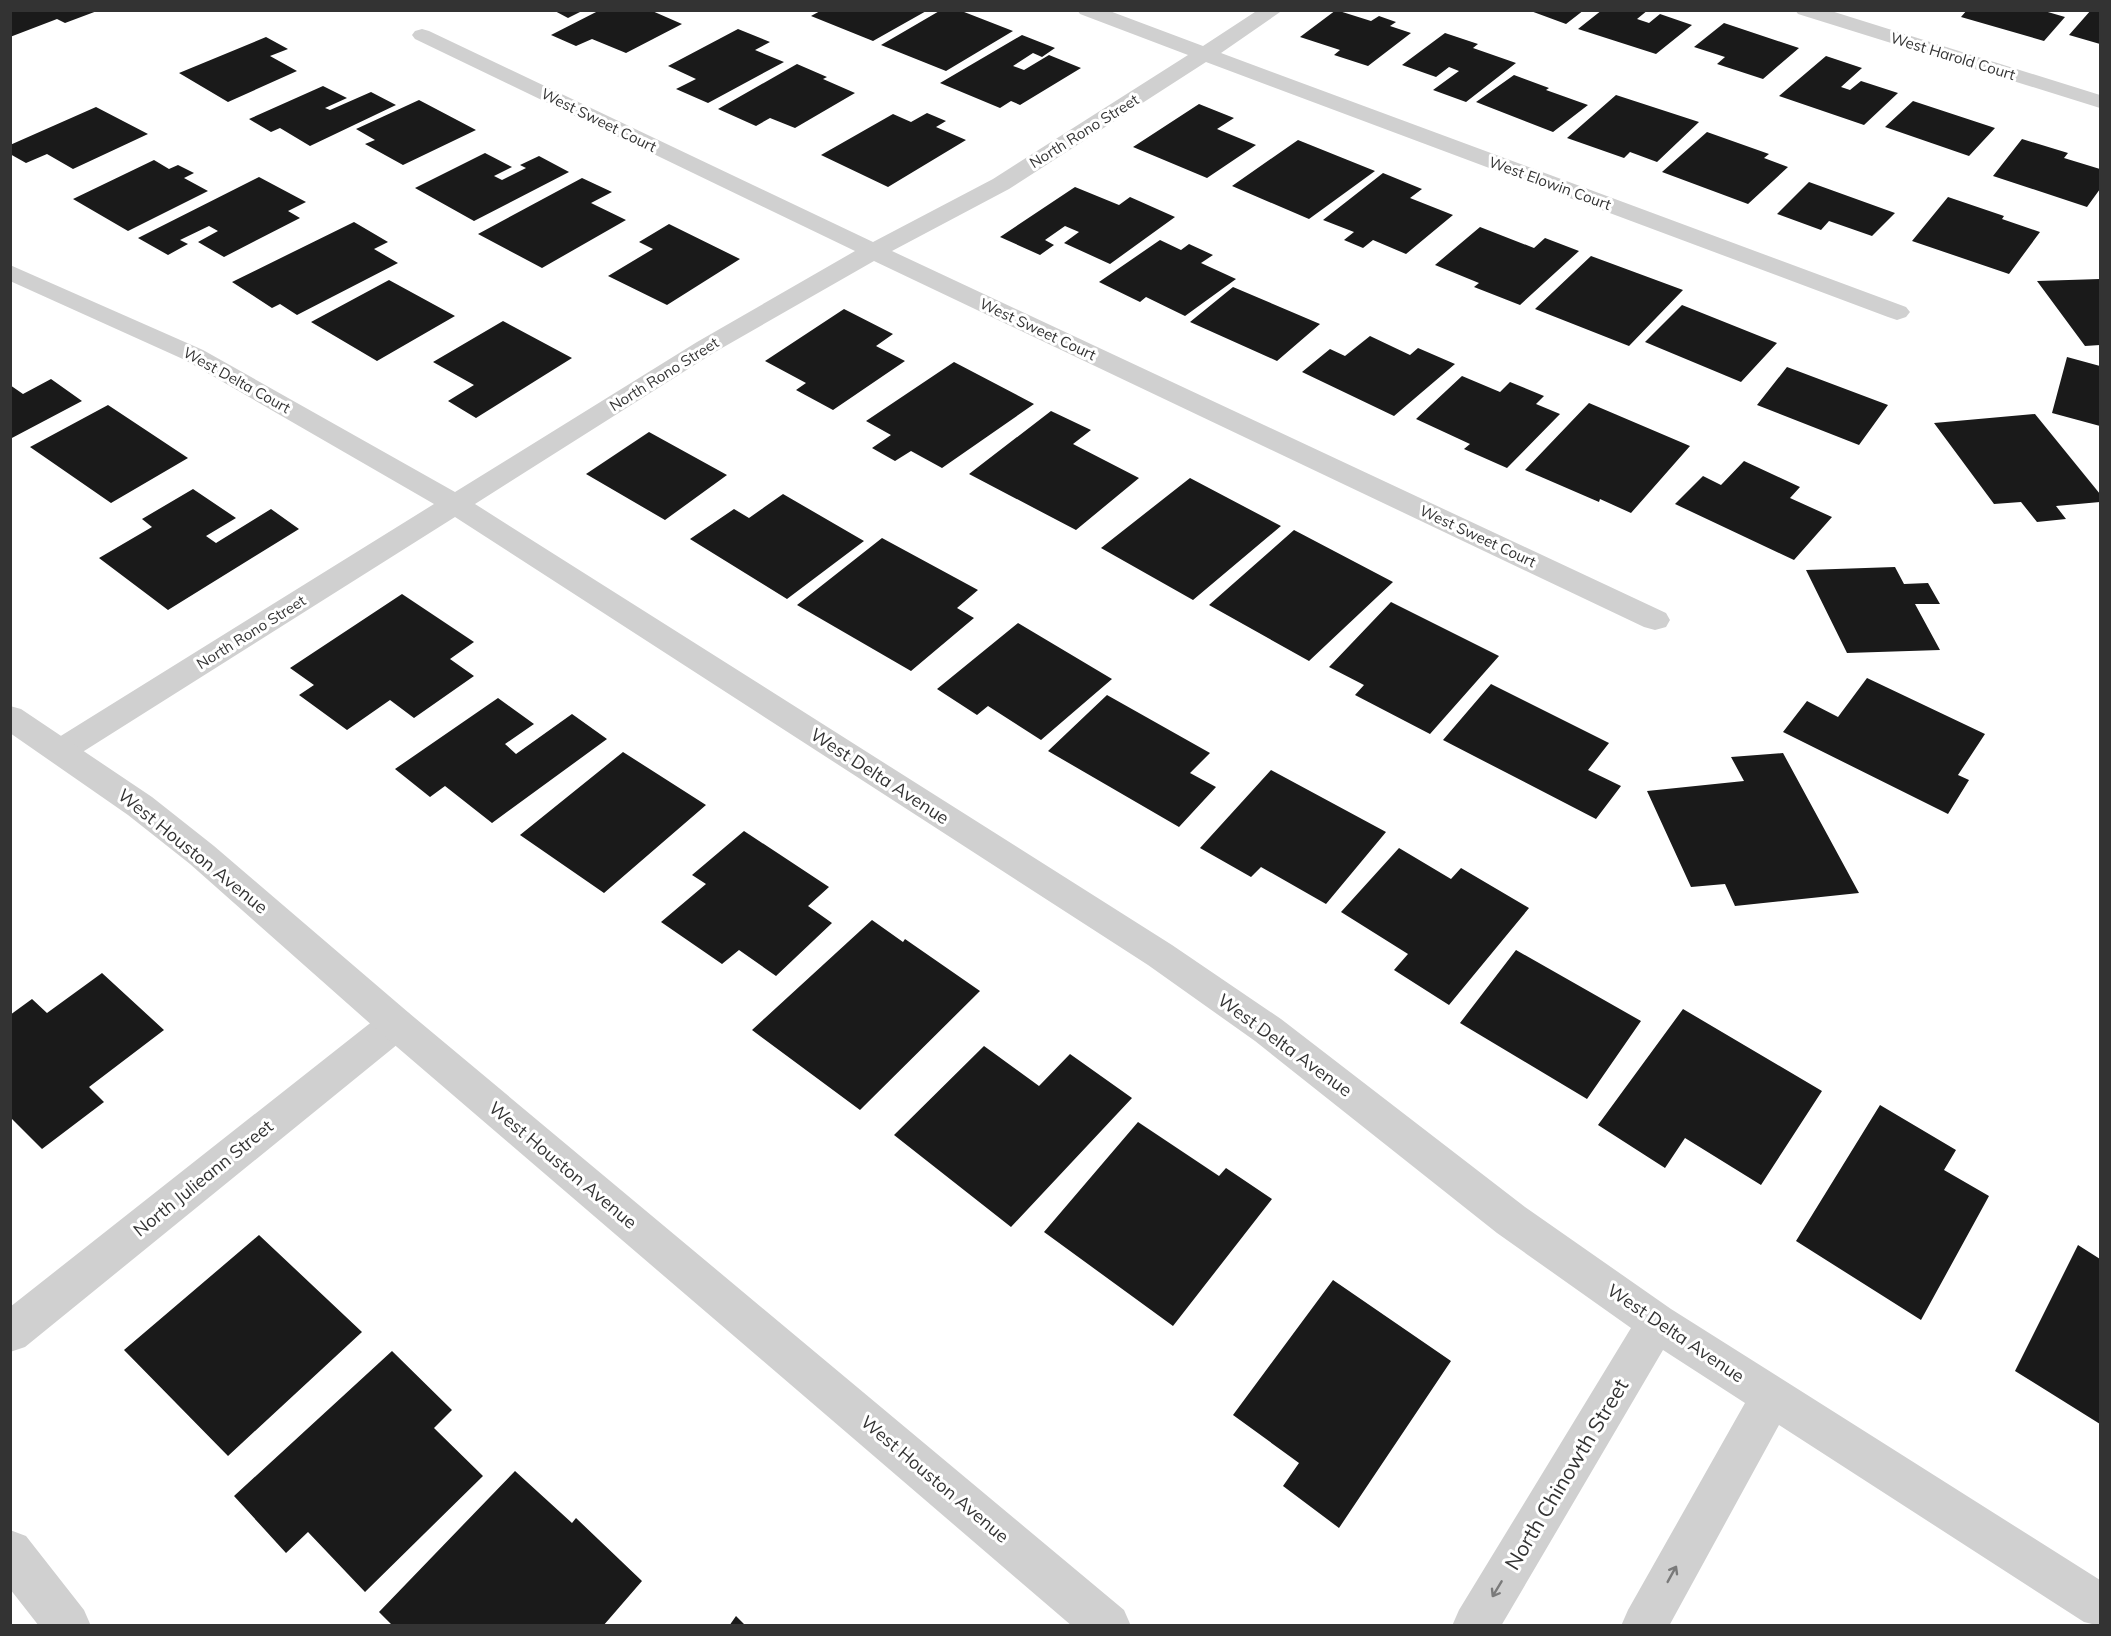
<svg xmlns="http://www.w3.org/2000/svg" width="2111" height="1636" font-family="Mulish,sans-serif">
<rect width="100%" height="100%" fill="#fff"/>
<path fill="#1a1a1a" d="M14,10H97V11L65,23L57,19L10,37V12Z
M553,10H584L568,18Z
M600,10H650L682,24L626,53L592,39L576,46L551,35Z
M822,10H928L873,41L811,16Z
M941,10H959L1013,31L946,71L881,45Z
M1336,10L1371,21L1379,16L1396,22L1390,26L1411,33L1368,66L1334,55L1340,50L1300,37Z
M1528,10H1584L1566,24Z
M1602,10H1648L1637,19L1649,23L1660,14L1692,25L1656,54L1578,29Z
M1967,10H2041L2065,17L2044,41L1961,17Z
M2091,10H2100V44L2069,35Z
M1724,23L1799,48L1763,79L1717,64L1725,57L1694,47Z
M738,29L770,42L755,50L784,62L708,103L676,89L696,79L668,66Z
M1445,33L1478,44L1473,48L1516,63L1466,102L1433,90L1459,71L1449,67L1436,77L1402,65Z
M1022,35L1055,48L1042,57L1033,53L1013,66L1024,70L1049,55L1081,68L1020,105L1011,101L1000,108L940,83Z
M266,37L288,49L270,56L297,71L228,102L179,73Z
M1826,56L1862,68L1841,87L1850,90L1861,81L1898,93L1864,125L1779,96Z
M797,64L827,77L823,79L855,93L795,128L770,118L756,126L718,109Z
M1514,75L1549,88L1546,90L1588,105L1553,132L1476,102Z
M323,86L347,98L325,108L330,110L371,92L396,105L310,146L280,128L271,132L249,119Z
M1616,95L1699,122L1657,162L1630,152L1624,158L1567,138Z
M419,100L476,130L403,165L365,144L375,140L356,129Z
M1913,101L1995,128L1969,156L1885,127Z
M1199,104L1234,118L1217,129L1256,145L1207,178L1133,147Z
M96,107L148,134L73,169L47,154L26,163L10,154V145Z
M927,113L946,121L936,127L966,140L888,187L821,155L893,114L911,122Z
M1707,132L1769,154L1764,158L1788,167L1748,204L1662,172Z
M2022,139L2068,153L2064,158L2100,169V189L2087,207L1993,176Z
M1298,140L1375,171L1309,219L1232,186Z
M485,153L512,167L494,176L502,180L526,168L520,165L539,156L569,172L474,221L415,188Z
M154,160L169,169L178,165L194,173L184,178L208,191L128,231L73,199Z
M1383,173L1422,189L1410,198L1453,215L1406,254L1373,240L1363,248L1344,240L1354,232L1323,220Z
M259,177L306,202L288,211L300,218L224,257L198,242L218,231L209,226L180,240L188,244L168,255L138,238Z
M582,178L612,192L591,203L626,220L542,268L478,234Z
M1809,182L1895,213L1872,236L1829,221L1821,230L1777,214Z
M1075,187L1119,205L1130,197L1175,217L1110,264L1064,243L1079,232L1065,226L1045,240L1054,245L1040,255L1000,237Z
M1948,197L2004,216L2002,219L2040,232L2009,274L1912,241Z
M354,222L388,242L374,249L398,263L297,315L280,304L272,308L232,282Z
M669,224L740,259L667,305L608,276L653,249L639,242Z
M1480,227L1534,248L1545,238L1579,251L1520,305L1474,287L1479,283L1435,265Z
M1160,240L1181,250L1189,244L1213,255L1201,263L1236,279L1185,316L1146,297L1140,302L1099,282Z
M1591,256L1683,290L1629,346L1535,309Z
M2100,279V345L2085,346L2037,281Z
M389,280L455,316L377,361L311,322Z
M1233,287L1320,324L1277,361L1190,322Z
M1682,305L1777,343L1741,382L1645,342Z
M844,309L893,334L876,346L905,361L833,410L796,390L806,383L765,361Z
M503,321L572,358L476,418L448,401L474,385L433,362Z
M1370,336L1410,355L1418,348L1455,364L1394,416L1302,372L1330,349L1345,356Z
M2067,357L2100,366V426L2052,413Z
M954,362L1034,404L942,468L911,451L895,461L872,448L891,435L866,421Z
M1787,367L1888,405L1859,445L1757,405Z
M1462,376L1500,392L1510,382L1544,396L1536,404L1560,414L1507,468L1464,449L1470,444L1416,419Z
M51,379L82,401L10,439V385L23,394Z
M1589,403L1690,446L1631,513L1600,499L1599,502L1525,470Z
M108,405L188,458L111,503L30,447Z
M1051,411L1091,430L1073,444L1139,478L1076,530L969,474Z
M2035,414L2100,494V502L2056,506L2066,519L2037,522L2021,502L1994,504L1934,423Z
M649,432L727,475L665,520L586,474Z
M1744,461L1800,487L1790,498L1832,517L1794,560L1675,504L1703,476L1721,485Z
M1190,478L1281,526L1193,600L1101,548Z
M193,489L236,518L206,536L216,543L271,509L299,529L168,610L99,558L152,527L142,519Z
M783,494L864,541L787,599L690,539L734,509L749,518Z
M1294,530L1393,582L1309,661L1209,605Z
M882,538L978,590L957,608L974,618L911,671L797,605Z
M1895,567L1904,584L1928,583L1940,604H1915L1940,650L1847,653L1806,570Z
M402,594L474,642L450,659L474,676L414,718L390,700L347,730L299,695L314,685L290,668Z
M1391,602L1499,656L1430,734L1355,695L1364,685L1329,667Z
M1018,623L1112,679L1041,740L988,706L977,715L937,689Z
M1867,678L1985,734L1958,775L1969,780L1948,814L1783,732L1807,701L1838,717Z
M1491,684L1609,743L1588,770L1621,786L1596,819L1443,740Z
M1107,695L1210,753L1190,773L1216,787L1179,827L1048,751Z
M498,698L534,724L505,744L516,754L572,714L607,739L492,823L445,786L430,797L395,769Z
M623,752L706,805L604,893L520,835Z
M1783,753L1859,893L1735,906L1725,884L1691,887L1647,791L1744,781L1731,757Z
M1271,770L1386,832L1326,904L1261,867L1251,877L1200,848Z
M744,831L829,887L808,906L832,923L776,976L739,950L722,964L661,922L706,884L692,875Z
M1399,848L1451,879L1461,868L1529,908L1449,1005L1394,970L1408,954L1341,912Z
M872,920L903,942L905,939L980,991L860,1110L752,1030Z
M1516,950L1641,1021L1587,1099L1460,1023Z
M102,973L164,1030L89,1087L104,1102L42,1149L10,1117V1015L32,999L47,1013Z
M1683,1009L1822,1091L1761,1185L1685,1138L1665,1168L1598,1125Z
M984,1046L1039,1086L1070,1054L1132,1098L1011,1227L894,1135Z
M1880,1105L1956,1150L1944,1170L1989,1196L1921,1320L1796,1241Z
M1138,1122L1219,1176L1226,1168L1272,1199L1173,1326L1044,1232Z
M259,1235L362,1332L228,1456L124,1350Z
M2078,1245L2100,1259V1424L2015,1371Z
M1333,1280L1451,1361L1339,1528L1283,1486L1299,1463L1233,1415Z
M392,1351L452,1410L434,1428L483,1476L365,1592L308,1532L286,1553L234,1496Z
M515,1471L572,1523L576,1518L642,1581L603,1626H393L379,1612Z
M736,1616L746,1626H729Z"/>
<g fill="none" stroke-linecap="round" stroke-linejoin="round">
<path fill="#d0d0d0" fill-rule="evenodd" d="M1077,10H1107L1203,46L1258,10H1283L1221,53L1906,307L1910,312L1906,317L1897,320L1888,317L1206,62L1009,189L892,251L1666,613L1670,620L1666,627L1655,630L1644,627L874,261L715,352L475,504L1172,945L1281,1019L1525,1207L1671,1309L2100,1580V1626L2084,1622L1779,1425L1669,1626H1621L1628,1610L1745,1403L1663,1350L1501,1626H1452L1459,1610L1631,1328L1497,1233L1255,1041L1148,965L455,517L73,758L62,762L51,758L46,750L51,742L434,504L185,360L10,281V265L203,350L455,492L697,342L855,251L415,39L412,35L415,31L422,29L429,31L873,242L993,179L1188,55L1080,14Z
M1795,10H1828L2100,95V108L1798,14Z
M396,1009L409,1013L414,1024L409,1035L25,1347L10,1352V1307L383,1013Z
M10,1530L26,1536L84,1610L91,1626H39L10,1589Z"/>
<path fill="#d0d0d0" fill-rule="evenodd" d="M10,706L21,709L152,797L214,846L409,1013L1124,1610L1131,1626H1072L383,1035L190,864L128,815L10,733Z"/>
</g>
<defs><path id="oneway-shaft" d="M-6 0H5M1.5-3L5.5 0L1.5 3" fill="none" stroke-width="1.6" stroke-linecap="round" stroke-linejoin="round" transform="scale(1.5)"/></defs>
<g stroke="#7a7a7a">
<use href="#oneway-shaft" transform="translate(1672 1574) rotate(-61)"/>
<use href="#oneway-shaft" transform="translate(1497 1589) rotate(121)"/>
</g>
<g text-anchor="middle" dominant-baseline="central" stroke-width="6" stroke-linejoin="round" paint-order="stroke">
<g font-size="15" fill="#333" stroke="#fff">
<text transform="translate(1953 56) rotate(17)">West Harold Court</text>
<text transform="translate(599 120) rotate(26)">West Sweet Court</text>
<text transform="translate(1084 131) rotate(-32)">North Rono Street</text>
<text transform="translate(1550 183) rotate(20)">West Elowin Court</text>
<text transform="translate(1038 329) rotate(25)">West Sweet Court</text>
<text transform="translate(664 374) rotate(-32)">North Rono Street</text>
<text transform="translate(237 380) rotate(29)">West Delta Court</text>
<text transform="translate(1478 536) rotate(25)">West Sweet Court</text>
<text transform="translate(251 632) rotate(-32)">North Rono Street</text>
</g>
<g font-size="18" fill="#333" stroke="#fff">
<text transform="translate(880 776) rotate(33)">West Delta Avenue</text>
<text transform="translate(193 851) rotate(39)">West Houston Avenue</text>
<text transform="translate(1285 1045) rotate(36)">West Delta Avenue</text>
<text transform="translate(563 1165) rotate(40)">West Houston Avenue</text>
<text transform="translate(203 1178) rotate(-39)">North Julieann Street</text>
<text transform="translate(1676 1333) rotate(34)">West Delta Avenue</text>
<text transform="translate(935 1479) rotate(40)">West Houston Avenue</text>
</g>
<g font-size="21" fill="#333" stroke="#fff">
<text transform="translate(1566 1474) rotate(-59)">North Chinowth Street</text>
</g>
</g>
<rect width="2111" height="1636" fill="none" stroke="#333333" stroke-width="24"/>
</svg>
